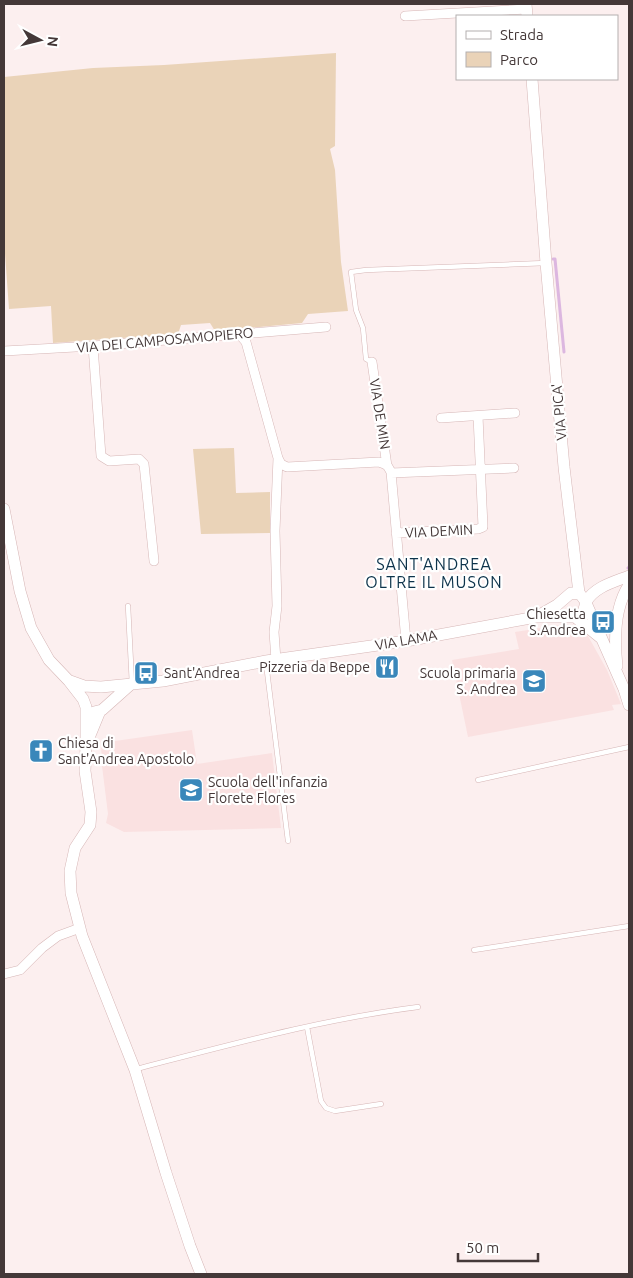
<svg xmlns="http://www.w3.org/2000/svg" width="633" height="1278" font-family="Ubuntu,sans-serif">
<rect width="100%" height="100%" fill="#fcefef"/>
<path fill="#fae1e1" d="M560,625L574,628L588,636L607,670L621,704L612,705L614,710L468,737L452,660L519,649L515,632Z
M192,730L197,764L272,753L281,828L124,832L106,823L108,814L102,766L101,743Z"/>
<path fill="#ead3b8" d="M336,53L335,146L330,149L335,170L341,262L348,311L308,314L302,323L215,331L210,323L181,325L178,334L53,343L51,306L9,309L4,240V77L93,68L164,65Z
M234,448L236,493L270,492V533L201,534L193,449Z"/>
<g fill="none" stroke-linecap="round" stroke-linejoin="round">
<path stroke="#dcb7e0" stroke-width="3" d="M553,259H555L564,352
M628,568L629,567"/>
<defs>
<path id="lane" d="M372,362L366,359L363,328L356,310L351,272L366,270L546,263
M128,606L132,684
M266,663L288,841
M478,780L629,747
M474,950L629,926
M307,1027L321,1101L326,1108L335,1111L381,1104
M136,1069C229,1045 323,1019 418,1007"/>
<path id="street" d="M405,16L527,9
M240,335L246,342L278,458L275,531L277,606L274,632L276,660
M93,346L101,456L109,461L139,459L144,464L154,561
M4,351L93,346L326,327
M372,362L387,466
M441,418L515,413
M278,458L281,464L287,467L379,462L387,465L391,472L406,641
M391,473L514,468
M396,533L478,529L483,527L478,416
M4,974L20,970L42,948L58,936L80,928"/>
<path id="secondary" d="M526,4L527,16
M532,79L546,263L564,467L579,593
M4,509L20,591L31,628L49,660L69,681L83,699L86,707V740
M586,602C594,587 614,582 629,576
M586,603L624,689L629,705
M575,617L601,638
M617,666C614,639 614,608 629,585
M70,681L84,686L101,687L163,681L266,661L406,641L536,617H575L583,613L586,602L580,594L571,593L557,605L536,617
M100,711L86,745L85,771L91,812L90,825L75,848L70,871L71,893L82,936L135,1070L166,1173L190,1246L201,1274
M94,712L102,710L130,685"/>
</defs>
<use href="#lane" stroke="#d6b6b6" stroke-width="5.5"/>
<use href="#street" stroke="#d6b6b6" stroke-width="10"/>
<use href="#secondary" stroke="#d6b6b6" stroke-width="12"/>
<use href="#lane" stroke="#fff" stroke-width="4.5"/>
<use href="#street" stroke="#fff" stroke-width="9"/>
<use href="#secondary" stroke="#fff" stroke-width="11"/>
</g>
<defs>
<symbol id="bus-square" viewBox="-11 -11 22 22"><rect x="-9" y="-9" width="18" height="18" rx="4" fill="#3a87ba" stroke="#fff"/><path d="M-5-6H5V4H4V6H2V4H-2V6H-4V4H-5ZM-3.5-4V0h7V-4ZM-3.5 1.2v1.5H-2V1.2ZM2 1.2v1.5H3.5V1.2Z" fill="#fff"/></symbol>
<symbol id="restaurant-square" viewBox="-11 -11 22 22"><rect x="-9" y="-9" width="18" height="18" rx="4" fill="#3a87ba" stroke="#fff"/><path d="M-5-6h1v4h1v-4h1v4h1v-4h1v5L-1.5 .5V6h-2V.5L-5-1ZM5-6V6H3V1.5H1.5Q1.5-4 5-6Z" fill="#fff"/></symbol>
<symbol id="school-square" viewBox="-11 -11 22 22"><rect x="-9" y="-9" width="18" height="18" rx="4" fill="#3a87ba" stroke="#fff"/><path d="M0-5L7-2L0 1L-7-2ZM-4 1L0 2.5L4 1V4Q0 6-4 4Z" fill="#fff"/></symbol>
<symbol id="church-square" viewBox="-11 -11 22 22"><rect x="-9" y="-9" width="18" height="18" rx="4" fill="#3a87ba" stroke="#fff"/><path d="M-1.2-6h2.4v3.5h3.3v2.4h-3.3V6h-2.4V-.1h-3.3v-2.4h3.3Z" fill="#fff"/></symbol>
</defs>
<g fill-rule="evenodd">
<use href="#bus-square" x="589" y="608" width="28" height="28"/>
<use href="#restaurant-square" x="373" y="653" width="28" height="28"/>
<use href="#bus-square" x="132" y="659" width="28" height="28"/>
<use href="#school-square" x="520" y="667" width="28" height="28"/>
<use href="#church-square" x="27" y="737" width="28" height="28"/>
<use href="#school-square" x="177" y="776" width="28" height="28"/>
</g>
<g text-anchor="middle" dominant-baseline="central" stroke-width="4.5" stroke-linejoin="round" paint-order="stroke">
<g font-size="14" fill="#443838" stroke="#fff">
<text transform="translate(165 340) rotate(-5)">VIA DEI CAMPOSAMOPIERO</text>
<text transform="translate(559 412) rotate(-95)">VIA PICA'</text>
<text transform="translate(380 414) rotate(81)">VIA DE MIN</text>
<text transform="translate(439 531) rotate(-3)">VIA DEMIN</text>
<text transform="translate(406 640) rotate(-10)">VIA LAMA</text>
</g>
<g font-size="14" fill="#443838" stroke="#fff" text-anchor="end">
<text x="586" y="614">Chiesetta<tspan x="586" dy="16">S.Andrea</tspan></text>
<text x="370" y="667">Pizzeria da Beppe</text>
<text x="164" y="673" text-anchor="start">Sant'Andrea</text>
<text x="516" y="673">Scuola primaria<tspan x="516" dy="16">S. Andrea</tspan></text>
<text x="58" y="743" text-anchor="start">Chiesa di<tspan x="58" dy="16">Sant'Andrea Apostolo</tspan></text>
<text x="208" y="782" text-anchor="start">Scuola dell'infanzia<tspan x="208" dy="16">Florete Flores</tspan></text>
</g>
<g font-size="16" letter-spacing="1" fill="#0d334b" stroke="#fff">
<text x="434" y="564">SANT'ANDREA<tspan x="434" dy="18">OLTRE IL MUSON</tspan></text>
</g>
</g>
<rect width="633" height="1278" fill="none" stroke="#443838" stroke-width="10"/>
<rect x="456" y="15" width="162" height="65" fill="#ffffff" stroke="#b4afaf"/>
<rect x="466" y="31" width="25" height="8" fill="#ffffff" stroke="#b4afaf"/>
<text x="500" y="40" font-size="15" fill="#443838">Strada</text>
<rect x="466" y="52" width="25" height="15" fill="#ead3b8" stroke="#b4afaf"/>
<text x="500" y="65" font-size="15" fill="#443838">Parco</text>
<g transform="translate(40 40) rotate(97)" stroke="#ffffff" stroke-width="4" paint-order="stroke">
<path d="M0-4L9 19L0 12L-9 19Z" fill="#443838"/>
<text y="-8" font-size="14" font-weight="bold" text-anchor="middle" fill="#443838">N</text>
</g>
<path d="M458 1253v8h80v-8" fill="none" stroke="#443838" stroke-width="2.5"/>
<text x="466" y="1253" font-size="15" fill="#443838" stroke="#ffffff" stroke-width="4" paint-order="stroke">50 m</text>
</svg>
